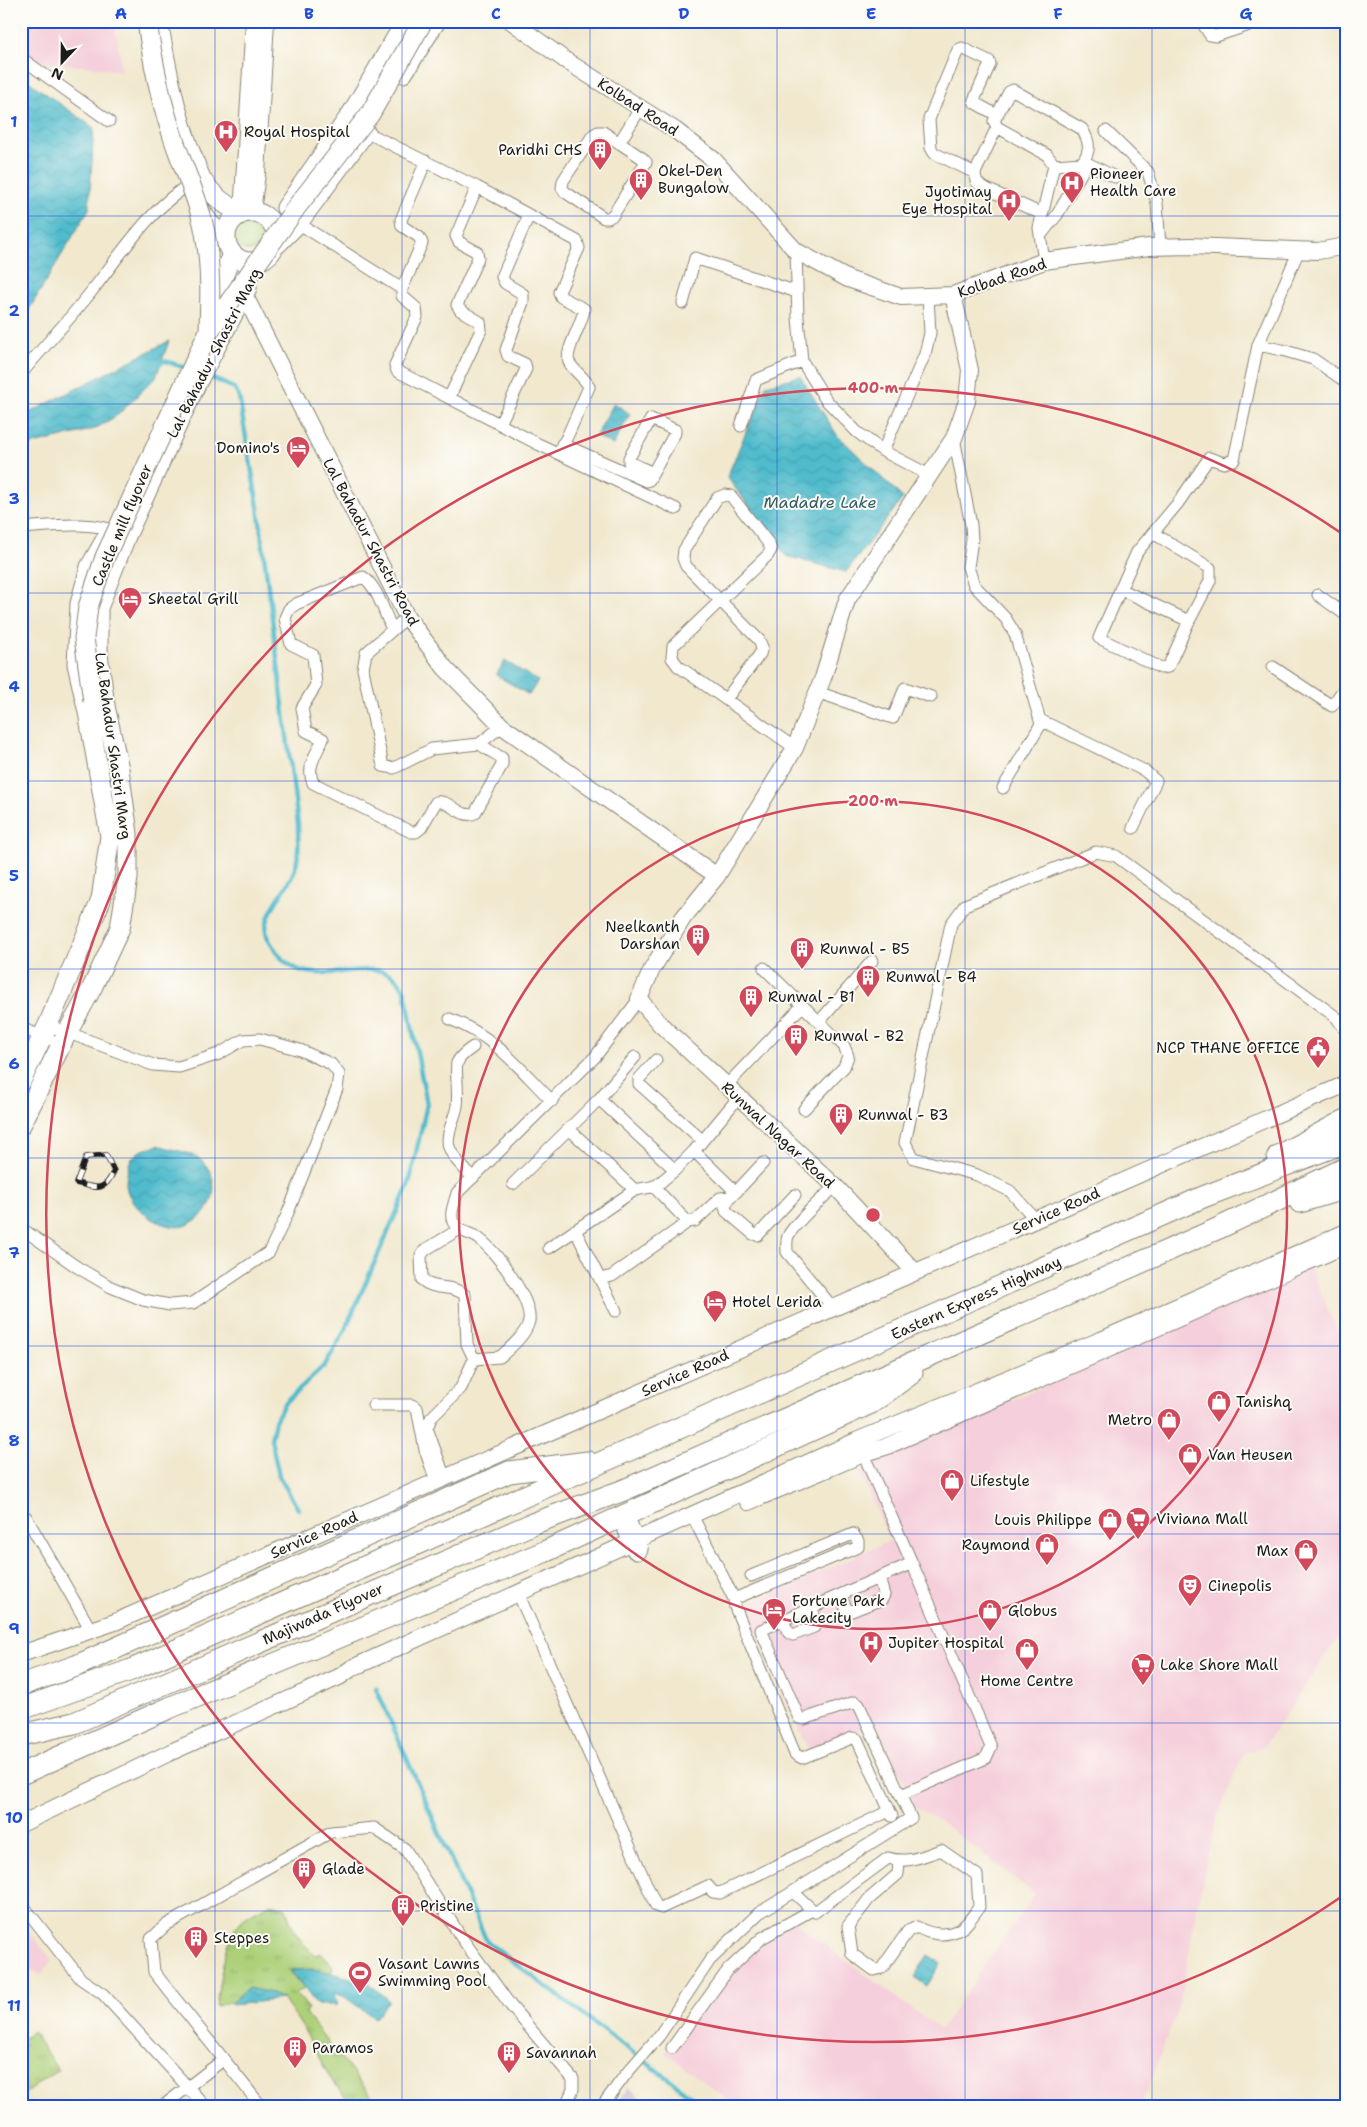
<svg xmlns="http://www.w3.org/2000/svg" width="1367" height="2127" font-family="'Shantell Sans',sans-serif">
<defs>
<pattern id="park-tufts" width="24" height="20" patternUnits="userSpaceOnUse" patternTransform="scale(1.25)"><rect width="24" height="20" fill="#add079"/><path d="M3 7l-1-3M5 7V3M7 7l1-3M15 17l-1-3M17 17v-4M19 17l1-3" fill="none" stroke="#94b268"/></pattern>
<pattern id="water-waves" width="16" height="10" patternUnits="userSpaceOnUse" patternTransform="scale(1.25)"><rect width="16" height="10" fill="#50bbcc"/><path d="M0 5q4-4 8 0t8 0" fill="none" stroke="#45a0af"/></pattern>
</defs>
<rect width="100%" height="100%" fill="#fdfcf7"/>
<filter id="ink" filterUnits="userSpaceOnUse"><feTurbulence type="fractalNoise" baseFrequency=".02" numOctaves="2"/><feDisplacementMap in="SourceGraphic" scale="10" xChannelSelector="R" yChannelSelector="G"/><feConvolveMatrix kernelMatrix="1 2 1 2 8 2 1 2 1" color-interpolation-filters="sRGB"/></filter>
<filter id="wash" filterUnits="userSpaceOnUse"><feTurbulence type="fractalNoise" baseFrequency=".0096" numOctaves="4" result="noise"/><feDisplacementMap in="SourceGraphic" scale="20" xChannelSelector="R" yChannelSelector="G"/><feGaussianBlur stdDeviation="1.12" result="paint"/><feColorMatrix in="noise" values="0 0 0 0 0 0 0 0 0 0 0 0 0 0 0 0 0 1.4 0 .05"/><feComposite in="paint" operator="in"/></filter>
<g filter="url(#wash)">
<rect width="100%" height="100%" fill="#f1e8ce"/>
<path fill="#f5cfdb" d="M21,21H114L122,71L24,59Z
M1308,1263L1346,1351V1626L1264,1746L1244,1753L1217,1817L1199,1896L1180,2002L1141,2106H735L665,2052L721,1966L754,1938L793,1921L940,2030L1035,1894L942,1823L915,1806L877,1723L809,1752L744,1605L890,1541L859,1471Z
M21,1923L52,1960L40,1975L21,1964Z"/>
<path fill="#d1bdcc" d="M628,2088L653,2106H615Z"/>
<path fill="#add079" stroke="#64764a" d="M234 236a15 15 0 1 1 30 0a15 15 0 1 1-30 0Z"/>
<path fill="url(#park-tufts)" stroke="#64764a" d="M270,1904L286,1908C291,1928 299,1941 315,1955L321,1953L333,1966L332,1972L290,1971L304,1989L296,1993L308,2008L305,2013L378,2104L383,2101L387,2106H353L330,2078L303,2028L283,1999L248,1988L232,2002L216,2006C219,1985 225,1942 237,1926C245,1915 258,1910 270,1904Z
M33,2032L58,2070L21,2096V2040Z"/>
<path fill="url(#water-waves)" stroke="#366c74" d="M21,76L94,128L89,209L21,323Z
M169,341L156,377L119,414L95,429L21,447V417Z
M800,376L837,435L903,498L846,572L786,556L727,477L766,385Z
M614,403L630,414L613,445L596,436Z
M505,661L538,681L529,695L496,675Z
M158,1145C169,1149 189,1152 198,1158C221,1174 218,1208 194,1221C191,1223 187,1226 184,1226C164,1231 135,1211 128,1193C125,1185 126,1177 128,1170C129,1163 131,1158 136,1154C142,1149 151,1148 158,1145Z
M928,1955L941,1963L927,1986L914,1977Z
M314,1969L368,1982L389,2001L375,2018L343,1996L334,1993L337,2005H317L290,1970Z
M247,1988L268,1992L283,1999L232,2005V2002Z"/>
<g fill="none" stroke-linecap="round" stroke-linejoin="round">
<path stroke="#50bbcc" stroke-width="4.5" d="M156,365L165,361L186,368
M205,375L234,388L239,397L258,507L298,824C298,839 300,854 295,869C288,889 266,909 266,931C266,936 271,944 274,948C304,998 362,955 393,976C398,979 401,986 405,991L427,1104L409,1184L344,1332L325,1365L284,1404L275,1421L271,1439L279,1476L298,1509
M376,1688L487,1942L704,2106"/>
</g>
</g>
<g filter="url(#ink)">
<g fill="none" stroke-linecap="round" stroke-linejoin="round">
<defs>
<path id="street" d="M1201,21L1210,35L1216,36L1261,21
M21,58L109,121
M997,127L975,173L976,181L982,187L1042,214
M1106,131L1148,172L1157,203L1160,247
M366,132L477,187L577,241L579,248L559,292L561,297L584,309C583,323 564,351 569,362C574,372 585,377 589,387L567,437L558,453
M598,132H603L642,158L646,162L613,215L608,218H604L565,192L562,188L563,181L593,135Z
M619,143L640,109
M975,173L934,153L931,148L929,119L958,50L962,48L989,61L990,64L974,100L975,103L997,115
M298,223L402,289V296L416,308L417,317L395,365L397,371L538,444L676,509
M1040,236L1057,215L1086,165L1089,164L1115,177
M796,251L798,318L802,361L826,400L857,432L883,451L929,475
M1044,261L1039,228L1054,165L1047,155L997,127L994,121L1009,92L1013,90L1082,129C1090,142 1091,150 1082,163L1054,165
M402,289L422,243L419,237L402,226L401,220L426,161
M683,303L695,258L797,292
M1258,345L1282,350L1313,359L1346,382
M21,374C44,346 69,320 91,292C122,253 151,206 195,181
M449,398L481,330L480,322L460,310L457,305L478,258L477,252L459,242L456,236L477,187
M500,424L526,369L525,364L508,356L506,350L523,302V294L505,283L502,277L529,215
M741,426L756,380L802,361
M954,438L971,525L972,540L968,567L974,585L1006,619L1015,634L1041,724L1003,788
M562,444L646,481L649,480L675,433V430L651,419L629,458V462L653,473
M883,451L925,354L930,333L928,296
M21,528C53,526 91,520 121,533
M1120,589L1189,621L1210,581V568L1153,533
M1318,595L1346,615
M407,617L366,653L363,669L383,766L394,768L432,749L479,744L502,726
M1189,621L1168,667L1161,668L1099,638L1137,552L1178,503L1209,458L1224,463L1234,460L1258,345L1299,250
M392,629C384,613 378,587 363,577L296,604L289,609L285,618L291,644L313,655L316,685L302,708L306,731L323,739C316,754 306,767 313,783L411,832H416L421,828L436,802C450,799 461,820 475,813L502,765V758L479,744
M1273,667L1332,706L1346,686
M817,692L893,718L905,688L931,697
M726,699L760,654L762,647L759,640L686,566L683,558L684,550L717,498L725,495L731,496L769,544L771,550L768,555L673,646L672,658L678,666L795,748
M1040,720L1145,771L1156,781L1133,828
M764,968L844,1046L848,1056L844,1067L804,1109
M450,1019C497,1038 517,1066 552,1101
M819,1022L872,961
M21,1028L62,1044
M473,1047C467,1051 460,1056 457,1063C455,1068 459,1096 457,1106C455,1118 445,1135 449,1147C453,1159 465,1169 473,1178
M656,1060L639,1079V1084L702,1140
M726,1086L802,1006
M599,1099L675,1170
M569,1129L635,1190
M694,1151L736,1192L763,1163
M513,1184L599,1099L635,1057
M653,1186L688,1222L695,1221L720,1198L730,1197L736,1192
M730,1197L725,1207L726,1211L753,1234L758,1235L795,1195
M1036,1220L1010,1191L977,1175L914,1158L905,1143L951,924L965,905L1096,852L1116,856L1336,1017L1346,1031
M21,1228L77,1267L111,1287L143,1300L170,1305L193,1303L269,1252L287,1215L337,1089L339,1074L331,1064L300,1050L260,1039L243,1040L219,1054L179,1067L153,1065L48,1025
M458,1230L425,1250L421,1256L422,1280C434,1291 453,1284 465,1295L467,1344L474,1359
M575,1230L616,1311
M549,1248L635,1190L656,1186L675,1170L694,1151L738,1098
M600,1279L612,1276L688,1222
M833,1308L787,1252C787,1246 786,1241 788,1236C796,1221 822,1199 835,1186
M373,1405H412L417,1408L425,1450L436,1481
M445,1478L427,1428L431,1418L461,1388L474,1359L500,1357C510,1348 526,1335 529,1321C532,1299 495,1250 478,1238C469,1232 459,1233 453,1222C449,1214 455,1202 457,1193L595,1057L639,999
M21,1515L26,1517L91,1630
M692,1515L734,1599L735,1607L795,1754L802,1758L852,1738L857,1739L892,1816
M518,1593L656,1906L661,1908L708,1886L713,1892L720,1893L889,1811
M840,1595L847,1610L852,1611L882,1599L884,1595L879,1578
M734,1599L858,1547V1541L853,1534L751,1576
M783,1621L789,1633L793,1635L814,1627L816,1622L812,1608
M901,1795L986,1758L991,1747L912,1563
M793,1892L815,1912L888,1858C907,1864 923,1856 941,1850L977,1875L979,1907C974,1914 966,1927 958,1930C945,1937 929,1934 917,1927L908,1931L882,1968L874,1970L852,1954L848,1926L869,1899L898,1874L899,1862
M21,1903L81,1979L103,1994L205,2106
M672,2048L728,1970L762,1938L812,1910
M163,2106L223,2060
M261,2106L154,1972L151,1939L166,1925L331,1832L374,1828L405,1849L461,1937L511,2006L573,2079V2089L566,2106
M602,2106L626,2074L659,2036L710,1960L759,1913L911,1818L859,1705L855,1702L804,1719L799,1718L761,1630L912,1563L861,1449"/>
<path id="secondary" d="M511,21L565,60L675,130L714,160L796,251L848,279L901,297L953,295L1044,261L1149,247L1191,246L1318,251L1346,246
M252,211L257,174L266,21
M242,213L254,21
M244,294L407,617L445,668L502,726L717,876
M915,1272L835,1186L661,1025L639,999L652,969L683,918L717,876L795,748L823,678L847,600L954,438L967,401L970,370L953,295
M748,1502L863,1454L885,1447L1346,1245
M21,1654L115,1622L1346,1084
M21,1824L171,1752L339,1677L352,1668L856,1441L1101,1340L1346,1232"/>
<path id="primary" d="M158,21C166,66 174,109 190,151C194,160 197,171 202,180C212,195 225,206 242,213
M403,73L436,21
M199,208L209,223L225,239
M286,208L352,113L406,21
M226 237a25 25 0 1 1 50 0a25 25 0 1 1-50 0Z
M277,244L298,223L365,132
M211,307L232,254
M21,1081L48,1025L101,900L110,836L88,712L77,664L80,604L90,567L106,539
M21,1125L67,1033L91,990L120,928L128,878V834L119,769L105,706L98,654V608L126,536L196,384L247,288"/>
<path id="highway" d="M1278,1156L1346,1120
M1300,1202L1346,1188
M623,1516L637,1549
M21,1685L76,1666L509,1472L588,1462
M21,1709L131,1670L1203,1197L1346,1142
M21,1735L74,1723L532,1524L624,1490L1219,1228L1346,1168
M21,1774L169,1708L544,1552L871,1403L912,1373"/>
</defs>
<use href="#street" stroke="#868275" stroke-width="13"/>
<use href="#secondary" stroke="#868275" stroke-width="18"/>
<use href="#primary" stroke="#868275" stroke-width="21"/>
<use href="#highway" stroke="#868275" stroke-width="23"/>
<use href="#street" stroke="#fff" stroke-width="11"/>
<use href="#secondary" stroke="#fff" stroke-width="16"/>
<use href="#primary" stroke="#fff" stroke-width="19"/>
<use href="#highway" stroke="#fff" stroke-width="21"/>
<defs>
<path id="rail" d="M106,1155L114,1171C104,1193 97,1188 76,1183L86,1157Z"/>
</defs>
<use href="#rail" stroke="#1c1c1c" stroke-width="5.5"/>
<use href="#rail" stroke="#fdfcf7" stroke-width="4" stroke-dasharray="11" stroke-linecap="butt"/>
<defs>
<path id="primary-bridge" d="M147,21C152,58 160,98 172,134C183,169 201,203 206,239C211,270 210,300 209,331
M93,701L84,638L88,607L105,557L209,331L298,205L370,114L423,21"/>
</defs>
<use href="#primary-bridge" stroke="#868275" stroke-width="21" stroke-linecap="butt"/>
<use href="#primary-bridge" stroke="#fff" stroke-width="19"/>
</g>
</g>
<path fill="none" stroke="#1d4ed8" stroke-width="1" stroke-opacity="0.55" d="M215,21V2106M402,21V2106M590,21V2106M777,21V2106M965,21V2106M1152,21V2106M21,216H1346M21,404H1346M21,593H1346M21,781H1346M21,969H1346M21,1158H1346M21,1346H1346M21,1534H1346M21,1723H1346M21,1911H1346"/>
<g fill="none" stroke="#d1495b" stroke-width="2.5">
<circle cx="873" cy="1215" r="414"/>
<path d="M1341 1897A827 827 0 1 1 1341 533"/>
</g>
<defs>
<symbol id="hospital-pin" viewBox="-11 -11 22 30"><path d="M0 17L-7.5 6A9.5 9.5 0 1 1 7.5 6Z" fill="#d1495b" stroke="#fdfcf7"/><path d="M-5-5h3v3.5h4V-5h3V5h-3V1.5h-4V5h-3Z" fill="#fff"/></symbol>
<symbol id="building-pin" viewBox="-11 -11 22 30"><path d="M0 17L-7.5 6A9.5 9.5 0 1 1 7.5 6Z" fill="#d1495b" stroke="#fdfcf7"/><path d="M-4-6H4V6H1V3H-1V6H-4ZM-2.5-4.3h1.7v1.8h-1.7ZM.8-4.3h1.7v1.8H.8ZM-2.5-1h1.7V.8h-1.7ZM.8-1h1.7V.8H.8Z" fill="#fff"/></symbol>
<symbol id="hotel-pin" viewBox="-11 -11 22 30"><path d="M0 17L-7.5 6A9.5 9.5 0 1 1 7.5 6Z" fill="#d1495b" stroke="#fdfcf7"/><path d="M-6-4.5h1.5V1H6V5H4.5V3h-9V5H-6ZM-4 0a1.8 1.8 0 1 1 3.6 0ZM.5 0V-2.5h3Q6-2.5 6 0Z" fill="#fff"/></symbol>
<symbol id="civic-pin" viewBox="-11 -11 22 30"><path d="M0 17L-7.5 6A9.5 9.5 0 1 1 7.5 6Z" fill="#d1495b" stroke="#fdfcf7"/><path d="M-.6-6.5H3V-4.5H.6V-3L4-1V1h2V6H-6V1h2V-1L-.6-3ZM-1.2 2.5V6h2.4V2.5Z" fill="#fff"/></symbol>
<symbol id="shop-pin" viewBox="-11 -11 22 30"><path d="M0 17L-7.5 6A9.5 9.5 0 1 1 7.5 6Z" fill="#d1495b" stroke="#fdfcf7"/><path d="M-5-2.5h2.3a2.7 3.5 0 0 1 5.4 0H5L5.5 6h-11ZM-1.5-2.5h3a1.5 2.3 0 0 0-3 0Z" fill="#fff"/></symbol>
<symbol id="supermarket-pin" viewBox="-11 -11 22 30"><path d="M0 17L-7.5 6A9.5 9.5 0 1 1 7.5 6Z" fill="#d1495b" stroke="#fdfcf7"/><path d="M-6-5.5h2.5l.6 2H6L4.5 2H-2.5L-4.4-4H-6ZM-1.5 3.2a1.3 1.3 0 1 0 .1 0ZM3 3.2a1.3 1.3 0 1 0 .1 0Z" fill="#fff"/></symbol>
<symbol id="theatre-pin" viewBox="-11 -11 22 30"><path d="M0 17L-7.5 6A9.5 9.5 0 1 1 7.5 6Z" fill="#d1495b" stroke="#fdfcf7"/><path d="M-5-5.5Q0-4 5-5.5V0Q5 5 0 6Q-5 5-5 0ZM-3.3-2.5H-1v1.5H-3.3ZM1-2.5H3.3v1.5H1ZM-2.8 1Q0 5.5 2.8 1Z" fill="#fff"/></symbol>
<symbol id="stadium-pin" viewBox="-11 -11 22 30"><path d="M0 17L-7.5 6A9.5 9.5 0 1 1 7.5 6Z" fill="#d1495b" stroke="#fdfcf7"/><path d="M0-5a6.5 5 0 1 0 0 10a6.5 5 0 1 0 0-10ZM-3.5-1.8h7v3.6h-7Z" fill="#fff"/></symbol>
</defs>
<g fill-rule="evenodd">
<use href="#hospital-pin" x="212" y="118" width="28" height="38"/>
<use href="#building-pin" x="586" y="136" width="28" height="38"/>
<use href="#building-pin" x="627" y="166" width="28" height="38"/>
<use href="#hospital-pin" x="1058" y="169" width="28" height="38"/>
<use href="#hospital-pin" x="995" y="187" width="28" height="38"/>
<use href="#hotel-pin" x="284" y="434" width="28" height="38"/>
<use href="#hotel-pin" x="116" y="585" width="28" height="38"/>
<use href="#building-pin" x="684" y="922" width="28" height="38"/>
<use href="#building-pin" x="788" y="935" width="28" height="38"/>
<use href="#building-pin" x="854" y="963" width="28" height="38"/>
<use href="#building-pin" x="737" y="983" width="28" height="38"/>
<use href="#building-pin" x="782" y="1022" width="28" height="38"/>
<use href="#civic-pin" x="1304" y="1034" width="28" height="38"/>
<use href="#building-pin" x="827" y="1101" width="28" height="38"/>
<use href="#hotel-pin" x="701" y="1288" width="28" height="38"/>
<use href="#shop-pin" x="1205" y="1388" width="28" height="38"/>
<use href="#shop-pin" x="1155" y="1406" width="28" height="38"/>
<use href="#shop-pin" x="1176" y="1441" width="28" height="38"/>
<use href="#shop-pin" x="938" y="1467" width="28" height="38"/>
<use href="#supermarket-pin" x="1124" y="1505" width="28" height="38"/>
<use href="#shop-pin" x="1096" y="1506" width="28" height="38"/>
<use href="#shop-pin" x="1033" y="1531" width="28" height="38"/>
<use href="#shop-pin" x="1292" y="1537" width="28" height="38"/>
<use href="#theatre-pin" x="1176" y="1572" width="28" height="38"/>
<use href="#hotel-pin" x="760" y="1596" width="28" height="38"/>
<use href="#shop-pin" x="976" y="1597" width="28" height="38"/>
<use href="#hospital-pin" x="857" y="1629" width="28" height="38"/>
<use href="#shop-pin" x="1013" y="1636" width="28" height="38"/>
<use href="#supermarket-pin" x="1129" y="1651" width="28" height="38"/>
<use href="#building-pin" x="290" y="1855" width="28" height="38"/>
<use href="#building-pin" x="389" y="1892" width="28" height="38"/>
<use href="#building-pin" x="182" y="1924" width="28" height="38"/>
<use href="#stadium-pin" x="346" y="1959" width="28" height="38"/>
<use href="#building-pin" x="281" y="2034" width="28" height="38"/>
<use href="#building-pin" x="495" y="2039" width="28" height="38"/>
</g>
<g text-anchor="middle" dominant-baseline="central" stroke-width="4" stroke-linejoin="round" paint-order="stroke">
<g font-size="15" fill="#1c1c1c" stroke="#fdfcf7">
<text transform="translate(638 107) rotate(33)">Kolbad Road</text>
<text transform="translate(1002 278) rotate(-19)">Kolbad Road</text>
<text transform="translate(214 353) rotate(-63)">Lal Bahadur Shastri Marg</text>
<text transform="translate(122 525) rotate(-67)">Castle mill flyover</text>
<text transform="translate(371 542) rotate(62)">Lal Bahadur Shastri Road</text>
<text transform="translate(113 746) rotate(82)">Lal Bahadur Shastri Marg</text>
<text transform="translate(778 1135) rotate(43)">Runwal Nagar Road</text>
<text transform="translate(1056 1211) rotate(-24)">Service Road</text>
<text transform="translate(976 1298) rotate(-24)">Eastern Express Highway</text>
<text transform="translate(685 1373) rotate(-24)">Service Road</text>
<text transform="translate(314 1535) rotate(-24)">Service Road</text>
<text transform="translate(323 1614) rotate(-24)">Majiwada Flyover</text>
</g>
<g font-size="15" fill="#1c1c1c" stroke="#fdfcf7" text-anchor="start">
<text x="244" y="132">Royal Hospital</text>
<text x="582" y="150" text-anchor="end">Paridhi CHS</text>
<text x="658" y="171">Okel-Den<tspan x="658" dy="17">Bungalow</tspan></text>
<text x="1090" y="174">Pioneer<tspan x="1090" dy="17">Health Care</tspan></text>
<text x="992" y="192" text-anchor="end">Jyotimay<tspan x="992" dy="17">Eye Hospital</tspan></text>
<text x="280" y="448" text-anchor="end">Domino's</text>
<text x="148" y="599">Sheetal Grill</text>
<text x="680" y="927" text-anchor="end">Neelkanth<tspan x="680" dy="17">Darshan</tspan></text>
<text x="820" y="949">Runwal - B5</text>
<text x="886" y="977">Runwal - B4</text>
<text x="768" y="997">Runwal - B1</text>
<text x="814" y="1036">Runwal - B2</text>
<text x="1300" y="1048" text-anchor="end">NCP THANE OFFICE</text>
<text x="858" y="1115">Runwal - B3</text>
<text x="732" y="1302">Hotel Lerida</text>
<text x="1236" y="1402">Tanishq</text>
<text x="1152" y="1420" text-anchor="end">Metro</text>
<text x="1208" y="1455">Van Heusen</text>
<text x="970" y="1481">Lifestyle</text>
<text x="1156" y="1519">Viviana Mall</text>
<text x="1092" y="1520" text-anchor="end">Louis Philippe</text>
<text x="1030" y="1545" text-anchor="end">Raymond</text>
<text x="1288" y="1551" text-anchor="end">Max</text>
<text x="1208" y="1586">Cinepolis</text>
<text x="792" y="1601">Fortune Park<tspan x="792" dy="17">Lakecity</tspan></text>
<text x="1008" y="1611">Globus</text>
<text x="888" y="1643">Jupiter Hospital</text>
<text x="1160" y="1665">Lake Shore Mall</text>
<text x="1027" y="1681" text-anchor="middle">Home Centre</text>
<text x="322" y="1869">Glade</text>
<text x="420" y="1906">Pristine</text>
<text x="214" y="1938">Steppes</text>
<text x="378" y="1964">Vasant Lawns<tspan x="378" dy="17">Swimming Pool</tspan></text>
<text x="312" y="2048">Paramos</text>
<text x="526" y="2053">Savannah</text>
</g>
<g font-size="16" font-style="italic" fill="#315c62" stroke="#fdfcf7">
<text x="820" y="502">Madadre Lake</text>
</g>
</g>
<circle cx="873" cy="1215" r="8" fill="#d1495b" stroke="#fdfcf7" stroke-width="2.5"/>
<g font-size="15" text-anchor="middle" font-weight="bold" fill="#d1495b" stroke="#fdfcf7" stroke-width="4" stroke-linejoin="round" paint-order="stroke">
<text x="873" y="393">400 m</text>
<text x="873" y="806">200 m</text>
</g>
<rect width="1367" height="2127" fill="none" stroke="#fdfcf7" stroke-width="55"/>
<g transform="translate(62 62) rotate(202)" stroke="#fdfcf7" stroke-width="4" paint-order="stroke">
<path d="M0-4L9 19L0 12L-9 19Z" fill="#1c1c1c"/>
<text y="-8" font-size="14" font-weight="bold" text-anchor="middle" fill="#1c1c1c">N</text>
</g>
<rect x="28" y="28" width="1312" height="2072" fill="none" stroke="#1d4ed8" stroke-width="2"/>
<g font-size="16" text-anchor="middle" font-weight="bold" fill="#1d4ed8">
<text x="121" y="19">A</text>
<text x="309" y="19">B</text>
<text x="496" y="19">C</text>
<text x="684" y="19">D</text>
<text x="871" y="19">E</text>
<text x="1058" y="19">F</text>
<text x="1246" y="19">G</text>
<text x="14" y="127">1</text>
<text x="14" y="316">2</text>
<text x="14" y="504">3</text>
<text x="14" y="692">4</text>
<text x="14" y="881">5</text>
<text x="14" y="1069">6</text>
<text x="14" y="1258">7</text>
<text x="14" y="1446">8</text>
<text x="14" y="1634">9</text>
<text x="14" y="1823">10</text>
<text x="14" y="2011">11</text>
</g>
</svg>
